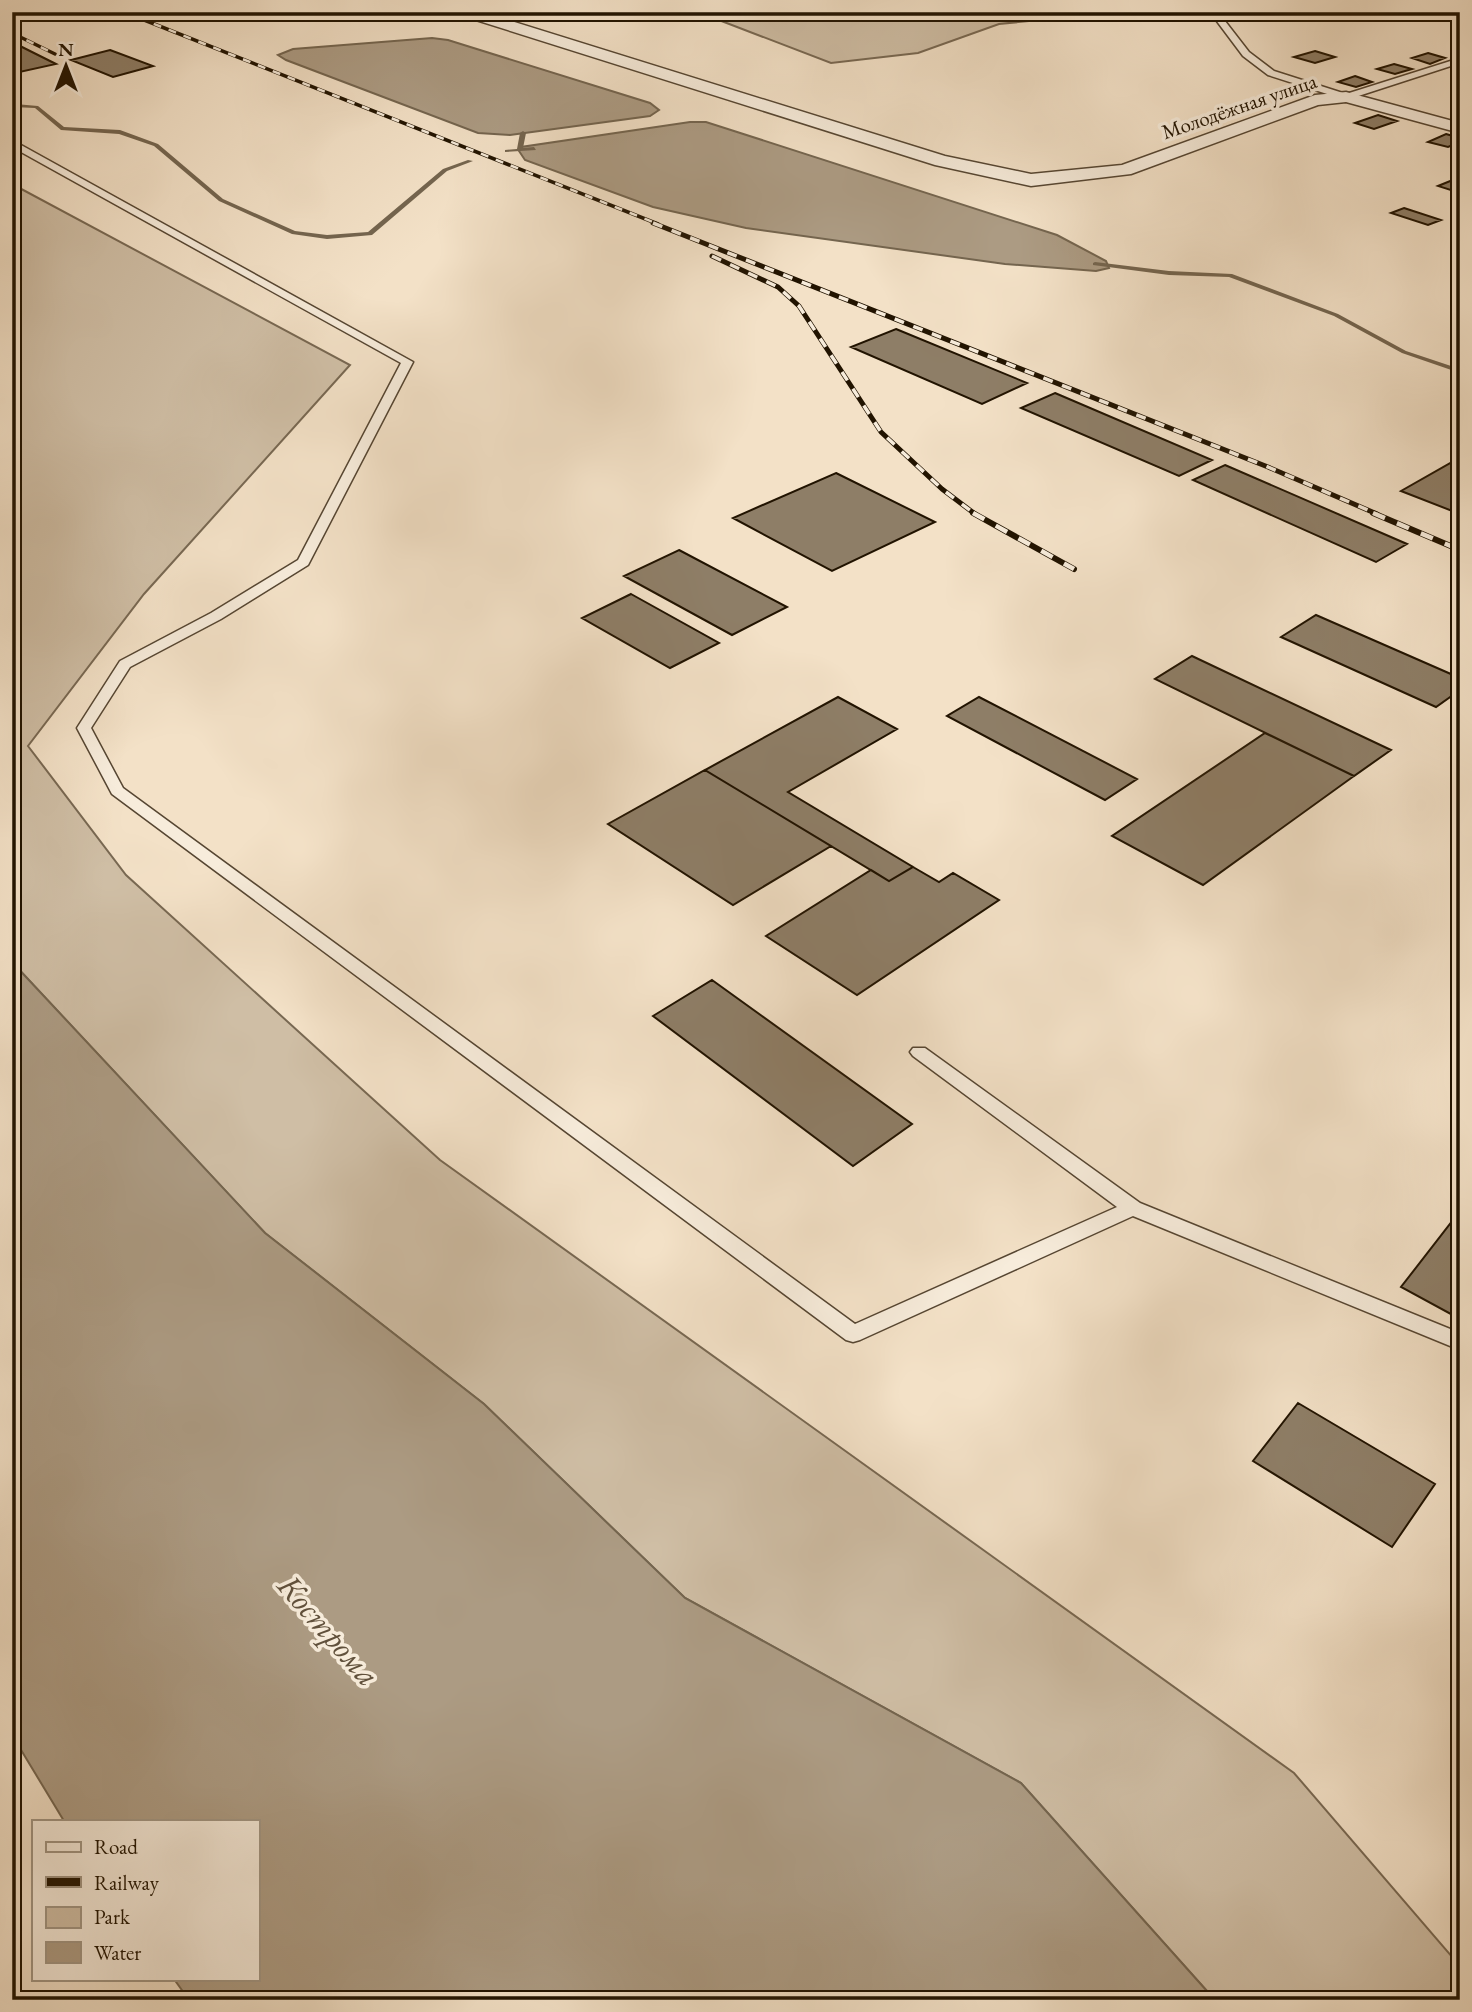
<svg xmlns="http://www.w3.org/2000/svg" width="1472" height="2012" font-family="'EB Garamond',serif">
<rect width="100%" height="100%" fill="#f3e1c7"/>
<filter id="stains"><feTurbulence type="fractalNoise" baseFrequency=".00286" numOctaves="4"/><feColorMatrix values="0 0 0 0 .2 0 0 0 0 .09 0 0 0 0 .02 0 0 0 .5 -.17"/></filter>
<radialGradient id="worn" r=".72"><stop offset=".6" stop-color="#630" stop-opacity="0"/><stop offset="1" stop-color="#630" stop-opacity=".3"/></radialGradient>
<path fill="#cfbea5" stroke="#786852" stroke-width="2" d="M698,12H1071L1070,17L999,24L918,53L831,63Z
M12,184L350,365L144,594L28,746L126,875L440,1160L1294,1773L1460,1966V2000H1215L1021,1783L685,1598L484,1404L265,1233L12,962Z"/>
<path fill="#ac9b83" stroke="#74654f" stroke-width="2" d="M432,38L448,40L650,103L659,110L650,116L510,135L478,133L286,60L278,55L293,49Z
M690,122H706L1057,235L1106,261L1109,268L1096,271L1005,264L746,228L653,207L525,160L519,151L521,147Z
M12,962L265,1233L484,1404L685,1598L1021,1783L1215,2000H189L174,1979H257V1821H64L12,1735Z"/>
<g fill="none" stroke-linecap="round" stroke-linejoin="round">
<path fill="#74654f" fill-rule="evenodd" d="M15,104L38,106L64,127L120,130L158,144L223,199L295,231L327,235L368,232L443,169L468,160L473,161L447,171L372,235L327,239L292,234L219,201L154,146L119,134L61,130L35,108L13,107Z
M523,131L526,133L523,148L534,147L536,150L505,152V150L517,149L520,133Z
M1095,262L1169,271L1232,274L1338,314L1406,351L1460,369V373L1402,353L1334,316L1229,277L1169,275L1093,265V263Z"/>
</g>
<path fill="#8e7e67" stroke="#211300" stroke-width="2" d="M12,42L56,64L15,73L12,71Z
M110,50L153,66L113,77L71,60Z
M1315,51L1335,57L1315,63L1294,57Z
M1428,53L1445,58L1430,64L1412,58Z
M1394,64L1412,69L1395,74L1377,69Z
M1355,76L1372,82L1356,87L1338,82Z
M1378,115L1397,121L1374,129L1355,123Z
M1446,134L1460,138V142L1448,147L1428,142Z
M1455,179L1460,180V193L1438,186Z
M1404,208L1441,220L1428,225L1391,213Z
M896,329L1027,383L982,404L851,347Z
M1055,393L1212,460L1179,476L1021,408Z
M1454,461L1460,464V514L1401,491Z
M1225,465L1407,544L1376,562L1193,480Z
M836,473L935,522L832,571L733,518Z
M679,550L787,607L732,635L624,576Z
M631,594L719,643L670,668L582,618Z
M1316,615L1460,678V690L1436,707L1281,637Z
M1192,656L1391,750L1354,776L1155,679Z
M838,697L897,729L788,792L913,867L889,881L705,770Z
M979,697L1137,779L1105,800L947,716Z
M1265,733L1354,776L1203,885L1112,836Z
M705,770L831,846L733,905L608,824Z
M913,867L939,882L953,873L999,900L857,995L766,936L871,870L889,881Z
M712,980L912,1124L853,1166L653,1016Z
M1460,1211V1319L1401,1287Z
M1298,1403L1435,1484L1392,1547L1253,1461Z"/>
<g fill="none" stroke-linecap="round" stroke-linejoin="round">
<defs>
<path id="service" d="M1210,12H1218L1249,52L1274,71L1346,94L1460,58V63L1346,100L1268,75L1243,56Z
M12,140L413,362L308,565L221,619L130,667L91,728L123,788L855,1324L1117,1207L913,1056L910,1052L913,1048H925L1140,1203L1460,1333V1350L1133,1216L860,1340L853,1342L846,1340L112,794L77,728L120,661L211,613L298,560L401,363L12,147Z"/>
<path id="minor" d="M458,12H482L945,156L1031,174L1122,165L1315,95L1346,92L1460,123V133L1346,102L1318,105L1131,174L1031,186L935,165L460,15Z"/>
</defs>
<use href="#service" stroke="#564632" stroke-width="3"/>
<use href="#minor" stroke="#564632" stroke-width="3"/>
<use href="#service" fill="#f7ecdb" fill-rule="evenodd"/>
<use href="#minor" fill="#f7ecdb" fill-rule="evenodd"/>
<defs>
<path id="rail-far2" d="M124,12L658,224
M12,33L55,54"/>
<path id="rail-far1" d="M653,223L1268,467L1377,514
M712,256L778,287L799,306L881,432L942,489L975,514"/>
<path id="rail" d="M973,513L1074,569
M1373,513L1460,550"/>
</defs>
<use href="#rail-far2" stroke="#211300" stroke-width="3.5"/>
<use href="#rail-far1" stroke="#211300" stroke-width="5"/>
<use href="#rail" stroke="#211300" stroke-width="6"/>
<use href="#rail-far2" stroke="#f7ecdb" stroke-width="2.5" stroke-dasharray="8" stroke-linecap="butt"/>
<use href="#rail-far1" stroke="#f7ecdb" stroke-width="3.5" stroke-dasharray="10" stroke-linecap="butt"/>
<use href="#rail" stroke="#f7ecdb" stroke-width="4.5" stroke-dasharray="13" stroke-linecap="butt"/>
</g>
<g text-anchor="middle" dominant-baseline="central" stroke-width="7" stroke-linejoin="round" paint-order="stroke">
<g font-size="21" fill="#211300" stroke="#f7ecdb">
<text transform="translate(1239 106) rotate(-19)">Молодёжная улица</text>
</g>
<g font-size="33" font-style="italic" fill="#60503b" stroke="#f7ecdb">
<text transform="translate(329 1630) rotate(49)">Кострома</text>
</g>
</g>
<rect width="1472" height="2012" fill="none" stroke="#f3e1c7" stroke-width="42"/>
<rect x="14" y="14" width="1444" height="1984" fill="none" stroke="#211300" stroke-width="3.5"/>
<rect x="21" y="21" width="1430" height="1970" fill="none" stroke="#211300" stroke-width="2"/>
<rect x="32" y="1820" width="228" height="161" fill="#f7ecdb" stroke="#a19583" stroke-width="2"/>
<rect x="46" y="1842" width="35" height="10" fill="#f7ecdb" stroke="#a19583" stroke-width="2"/>
<text x="94" y="1854" font-size="21" fill="#211300">Road</text>
<rect x="46" y="1877" width="35" height="10" fill="#211300" stroke="#a19583" stroke-width="2"/>
<text x="94" y="1890" font-size="21" fill="#211300">Railway</text>
<rect x="46" y="1907" width="35" height="21" fill="#cfbea5" stroke="#a19583" stroke-width="2"/>
<text x="94" y="1924" font-size="21" fill="#211300">Park</text>
<rect x="46" y="1942" width="35" height="21" fill="#ac9b83" stroke="#a19583" stroke-width="2"/>
<text x="94" y="1960" font-size="21" fill="#211300">Water</text>
<g transform="translate(66 66)" stroke="#f7ecdb" stroke-width="5" paint-order="stroke">
<path d="M0-5L12 26L0 18L-12 26Z" fill="#211300"/>
<text y="-10" font-size="19" font-weight="bold" text-anchor="middle" fill="#211300">N</text>
</g>
<rect width="100%" height="100%" filter="url(#stains)"/>
<rect width="100%" height="100%" fill="url(#worn)"/>
</svg>
